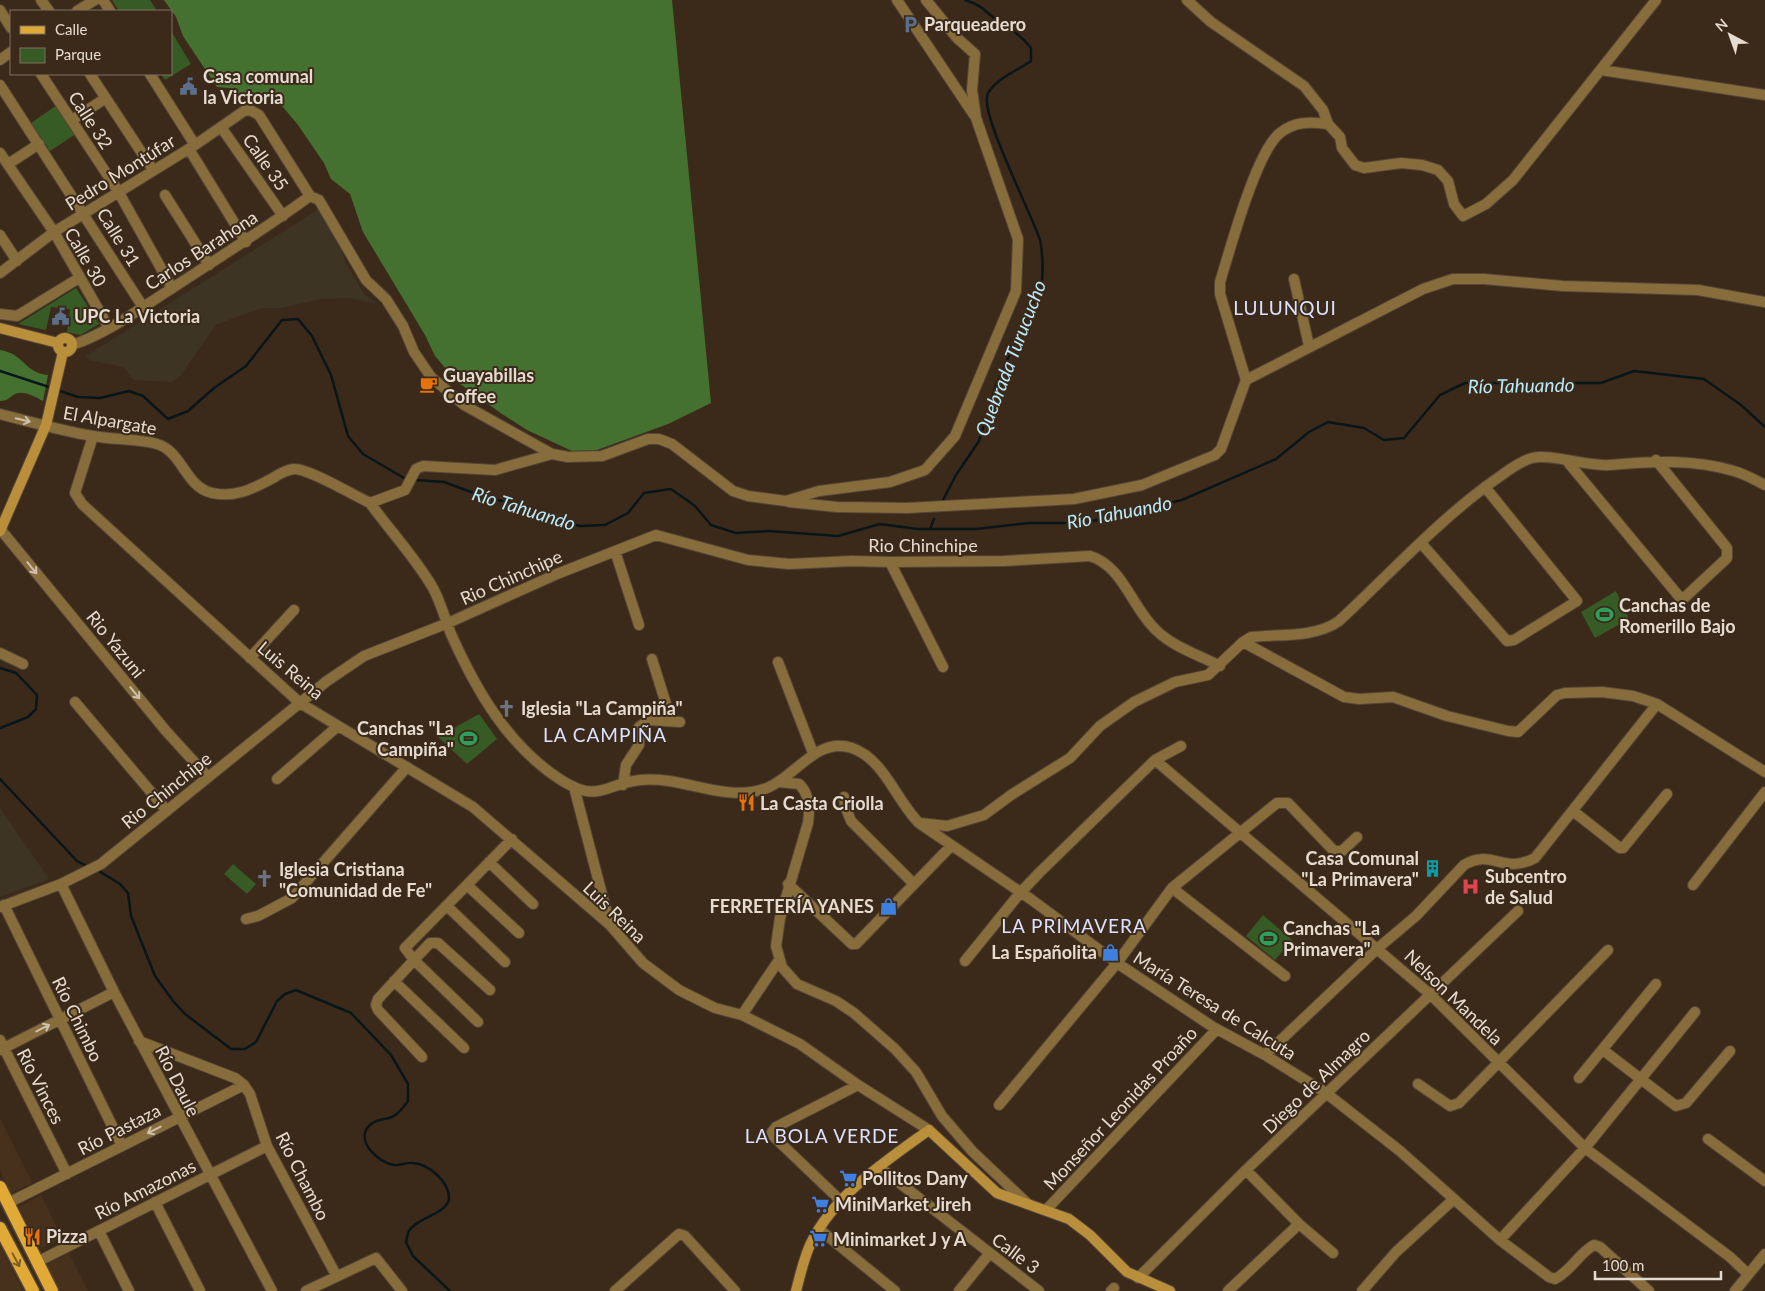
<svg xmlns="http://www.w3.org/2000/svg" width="1765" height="1291" font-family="Lato,sans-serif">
<rect width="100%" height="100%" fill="#3b2a1a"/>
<path fill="#47311d" d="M0,1118L32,1183L11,1193L0,1171Z
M41,1195L62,1238L40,1249L19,1207Z
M0,1246L23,1291H0Z
M69,1253L88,1291H59L46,1265Z"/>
<path fill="#3e3424" d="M327,204L345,262L364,294L377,304L349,298L321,299L280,308H262L231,319L216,325L181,375L171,382L134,380L123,367L89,360L86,356Z
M0,808L49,879L0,897Z"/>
<path fill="#365b24" d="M112,0H150L157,11H119Z
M171,31L191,64L165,80L161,74H171Z
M57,105L76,134L50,151L31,123Z
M76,288L99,324L80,335L67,332L70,309L51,307L46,330L18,324Z
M1616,591L1629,619L1595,638L1581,612Z
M479,714L497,739L467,764L438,737Z
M233,864L256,884L247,894L224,874Z
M1263,915L1292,940L1275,960L1246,936Z"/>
<path fill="#457130" d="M164,0H672L711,403L668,424L597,450L572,451L527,430L502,414L456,381L435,356L425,335L363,232L350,194L331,179L324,163L298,125L283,107L261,95L244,97L229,88L217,87L183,36L176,17Z
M0,350C25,354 24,373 48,375L43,401C35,397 24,390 15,394C8,398 8,401 0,401Z"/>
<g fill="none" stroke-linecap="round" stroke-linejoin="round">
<path stroke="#08161a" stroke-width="2.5" d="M0,371L52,388
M57,390L78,397L100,398L129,391L143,396L168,419L188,411L214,388L246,366L282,320L298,319L312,336L331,375L348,436L363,454L404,478
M416,480L444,482L487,498L518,504L548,519L580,526L605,525L628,513L644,493L671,489L695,506L711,525L736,533L769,531L838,536L880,524L918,529H976L1029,523H1084L1182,500L1276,459L1309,432L1328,422L1364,428L1384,440L1404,438L1440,395L1465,383H1601L1634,371L1704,379L1741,405L1765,427
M942,502L956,475L979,441L996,385L1042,282C1043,268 1043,254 1040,240C1032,214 978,111 988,93C997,78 1017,71 1031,61V48C1022,36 1013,31 1001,23C986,14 985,6 965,0
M930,529L934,519
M0,668L16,673L37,695L36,709L28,717L0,728
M0,779L77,861L85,865
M99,871L120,884L128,893L131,916L155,976L173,1001L185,1014L231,1049H245L256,1042L277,1001L285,994L296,990L351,1013L391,1055L408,1084V1101C404,1106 399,1114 392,1117C383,1120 374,1119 368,1127C356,1142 379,1163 394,1165C400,1166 407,1162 413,1163C428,1164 449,1181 449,1198C449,1213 416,1218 409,1231C407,1234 407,1239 406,1242L413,1256L450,1291"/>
<defs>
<path id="street" d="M41,0L49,11
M103,0L110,11
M897,0L974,115
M1187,0L1211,22L1304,86L1323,110L1328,124L1340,137L1342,148L1355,165L1364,168L1401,163L1422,165L1438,170L1448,181L1454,204L1463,216L1486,204L1513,180L1656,0
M0,10L11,28
M77,11L95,0
M0,60L11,52
M1601,70L1765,95
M41,74L118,191L172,288
M90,74L153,170
M150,74L195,145
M0,85L143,307
M72,120L106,98
M221,127L283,216
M189,149L246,242
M0,153L54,232L109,328
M8,164L39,144
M165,195L209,265
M0,235L17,261
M0,273L54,232L195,145L244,111L250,110L259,115L310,196
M1294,279L1309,346
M0,314L17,316L79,278
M72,345C108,333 139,309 171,289C218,258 265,229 310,196L319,200L366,280L386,299L403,326L414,352L431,377L464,405L552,454L568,457L602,456L648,439H659L672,444L733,491L748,496L786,501L819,491L890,482L925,470L955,436L1016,291L1018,239L976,118L972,90L975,54L957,38L926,0
M1246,380L1220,294V282C1230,250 1256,152 1280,133C1295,121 1310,122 1328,124
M0,414C31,422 62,431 93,436C113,440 137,438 157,444C183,452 185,487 212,493C236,498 252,489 273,478C279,474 286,470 294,469C308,468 355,496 370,503L405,490L416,469L423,466L495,470L552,454
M93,436L75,493L82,504L300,703L473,807L610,925L643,963L679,990L715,1008L742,1015L800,1044L858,1085L929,1130
M1567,461L1682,600L1727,558V548L1656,460
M789,502L837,507L907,508L1074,499L1142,485L1215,455L1221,449L1246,380L1423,289L1453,279H1484L1563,286L1698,290L1765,302
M370,503C391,532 415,557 433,588C441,603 445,619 451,634C476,690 508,746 561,780C599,804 604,784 640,780C682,775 725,804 767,788C795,777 817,736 852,748C884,759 896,800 919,823L1032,900L1117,963L1213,1027L1265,1055L1326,1093L1400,1151L1500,1240L1549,1277L1555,1279C1571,1271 1579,1253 1594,1245L1600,1247L1649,1291
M1,530L166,731L208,777
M1421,543L1507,641L1514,640L1577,601L1485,487
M615,551L639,625
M890,562L943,667
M1243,642L1344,697L1359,699L1393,697L1447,716L1508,731L1518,732L1557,695L1565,693L1602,692L1633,696L1657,704L1765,772
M0,653L23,664
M250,658L294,610
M652,659L671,720
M778,662L813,753
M75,702L167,811
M1155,760L1431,995L1585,1148L1730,1257L1748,1274
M277,779L338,726
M779,782L799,784C810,794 810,809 808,823L780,918L776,946L782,967L797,984L836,1001L854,1013L895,1049L916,1072L942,1116L972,1151L1028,1204
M623,785L626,765L639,745V727L649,720L680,722
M574,787L610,925
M844,797L845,806L851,821L913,883
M1573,811L1620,848H1623L1667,794
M920,823L947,826L984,815L1011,795L1070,758L1100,726L1134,702L1175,682L1208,675L1243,642L1251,637C1280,634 1315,638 1339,621C1391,573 1440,518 1499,477C1509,470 1520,461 1532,458C1550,453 1587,467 1610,465C1651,461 1694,459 1734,471C1745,474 1755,480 1765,485
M489,862L533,904
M61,884L114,992L272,1291
M788,884L852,944H856L951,846
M467,885L519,933
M1693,885L1765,792
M1172,888L1285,976
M4,905L122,1146
M447,906L505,962
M0,907L61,884L101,864L327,681L364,656L448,623L557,574L656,535L748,560L789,564L852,561L890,562L1004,561L1090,556C1123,566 1132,608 1156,630C1173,647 1199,655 1220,666
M246,919L258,916L292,898L407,767
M965,961L1020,893L1040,872L1155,760L1181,746
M394,981L464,1048
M742,1015L779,960
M478,1022L414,960L430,943H438L490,990
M0,1040L67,1174
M139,1041L235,1078L244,1085L250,1094L267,1146L336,1275
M0,1050L114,992
M1603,1050L1676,1106L1686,1103L1730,1051
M1265,1055L1378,948L1416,916L1464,865C1491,848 1503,875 1535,858L1657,704
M422,1057L378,1010L376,1005L378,999L414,960L405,948L512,839
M1579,1078L1656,984
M1418,1084L1450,1106L1459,1103L1608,950
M999,1105L1117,963L1172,888L1277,803H1288L1334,851H1342L1357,837
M1708,1139L1765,1181
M879,1167L1039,1291
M1246,1170L1299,1224L1333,1253
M841,1201L773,1136L772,1132L776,1127L858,1085
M155,1202L200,1291
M8,1203L244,1085
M1046,1210L1217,1029
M819,1229L895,1291
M99,1231L129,1291
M1500,1240L1585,1148L1695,1012
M37,1262L267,1146
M1138,1278L1246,1170L1518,911
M306,1291L376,1258L402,1291
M615,1291L679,1234L685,1236L735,1291
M959,1291L989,1254
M1111,1291L1114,1288
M1228,1291L1299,1224
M1362,1291L1396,1252L1454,1199
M1735,1291L1765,1254"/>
<path id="secondary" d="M0,328L58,343
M58 345a7 7 0 1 1 14 0a7 7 0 1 1-14 0Z
M0,531L46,425L63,352
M796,1291C800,1276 804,1257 811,1243C835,1194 886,1161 929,1130L997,1193L1069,1219L1090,1235L1127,1272L1170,1291"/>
<path id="primary" d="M0,1187L52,1291
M0,1228L33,1291"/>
</defs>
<use href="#street" stroke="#564637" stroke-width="12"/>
<use href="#secondary" stroke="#564637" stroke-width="12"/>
<use href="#primary" stroke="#564637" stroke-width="15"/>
<use href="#street" stroke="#876d3c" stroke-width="10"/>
<use href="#secondary" stroke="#ba8f3b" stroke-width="10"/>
<use href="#primary" stroke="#e1aa36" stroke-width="12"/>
</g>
<defs><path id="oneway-shaft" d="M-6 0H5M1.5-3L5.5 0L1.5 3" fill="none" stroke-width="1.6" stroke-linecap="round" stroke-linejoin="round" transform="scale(1.25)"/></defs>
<g stroke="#cec0ac">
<use href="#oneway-shaft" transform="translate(23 420) rotate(14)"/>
<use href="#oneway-shaft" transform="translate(32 568) rotate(51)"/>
<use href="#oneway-shaft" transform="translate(135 693) rotate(51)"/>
<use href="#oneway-shaft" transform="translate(43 1028) rotate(-27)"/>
<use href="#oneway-shaft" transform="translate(154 1130) rotate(153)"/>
</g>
<use stroke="#7d5d25" href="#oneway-shaft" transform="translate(16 1260) rotate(62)"/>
<defs>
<symbol id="parking-bare" viewBox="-9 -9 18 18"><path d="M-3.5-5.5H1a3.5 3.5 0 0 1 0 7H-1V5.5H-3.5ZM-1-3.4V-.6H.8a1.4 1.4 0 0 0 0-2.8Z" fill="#5c6f8a" stroke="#3b2a1a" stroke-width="2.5" paint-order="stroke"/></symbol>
<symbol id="civic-bare" viewBox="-9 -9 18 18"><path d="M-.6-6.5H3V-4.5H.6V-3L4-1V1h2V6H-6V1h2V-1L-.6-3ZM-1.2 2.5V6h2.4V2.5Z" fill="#5c6f8a" stroke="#3b2a1a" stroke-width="2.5" paint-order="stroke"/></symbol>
<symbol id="cafe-bare" viewBox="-9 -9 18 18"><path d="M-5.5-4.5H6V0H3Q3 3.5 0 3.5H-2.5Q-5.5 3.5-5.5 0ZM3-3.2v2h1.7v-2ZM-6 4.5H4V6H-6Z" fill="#e8710a" stroke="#3b2a1a" stroke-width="2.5" paint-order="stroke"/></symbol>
<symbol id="stadium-bare" viewBox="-9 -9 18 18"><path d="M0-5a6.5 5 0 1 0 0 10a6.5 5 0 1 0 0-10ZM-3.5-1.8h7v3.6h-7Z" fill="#2e9e5b" stroke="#3b2a1a" stroke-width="2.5" paint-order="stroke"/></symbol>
<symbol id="church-bare" viewBox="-9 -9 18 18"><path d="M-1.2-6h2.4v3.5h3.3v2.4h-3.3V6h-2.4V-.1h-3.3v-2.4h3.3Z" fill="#6b7280" stroke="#3b2a1a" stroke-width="2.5" paint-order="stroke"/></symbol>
<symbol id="restaurant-bare" viewBox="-9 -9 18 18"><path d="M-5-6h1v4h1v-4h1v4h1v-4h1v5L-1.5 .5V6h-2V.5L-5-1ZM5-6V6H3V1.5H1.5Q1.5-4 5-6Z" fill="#e8710a" stroke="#3b2a1a" stroke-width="2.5" paint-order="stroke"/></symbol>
<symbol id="building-bare" viewBox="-9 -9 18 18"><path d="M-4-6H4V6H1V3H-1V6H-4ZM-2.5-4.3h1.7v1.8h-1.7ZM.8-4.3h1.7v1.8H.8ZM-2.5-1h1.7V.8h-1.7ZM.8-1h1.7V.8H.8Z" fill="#0f9aa8" stroke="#3b2a1a" stroke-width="2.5" paint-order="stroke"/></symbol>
<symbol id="hospital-bare" viewBox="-9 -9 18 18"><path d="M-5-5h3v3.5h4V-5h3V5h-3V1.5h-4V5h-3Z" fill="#e0444e" stroke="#3b2a1a" stroke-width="2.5" paint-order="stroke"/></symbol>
<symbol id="shop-bare" viewBox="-9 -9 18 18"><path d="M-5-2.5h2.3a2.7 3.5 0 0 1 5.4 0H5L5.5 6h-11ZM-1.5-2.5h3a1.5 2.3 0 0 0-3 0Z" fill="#3f7fe0" stroke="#3b2a1a" stroke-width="2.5" paint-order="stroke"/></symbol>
<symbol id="supermarket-bare" viewBox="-9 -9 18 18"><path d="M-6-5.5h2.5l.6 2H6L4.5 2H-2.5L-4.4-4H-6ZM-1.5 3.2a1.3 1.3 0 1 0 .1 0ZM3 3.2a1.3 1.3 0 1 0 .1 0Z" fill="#3f7fe0" stroke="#3b2a1a" stroke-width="2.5" paint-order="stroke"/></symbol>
</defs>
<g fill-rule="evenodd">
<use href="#parking-bare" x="898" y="12" width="25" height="25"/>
<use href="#civic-bare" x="176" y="74" width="25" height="25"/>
<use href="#civic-bare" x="48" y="304" width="25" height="25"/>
<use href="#cafe-bare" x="416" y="372" width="25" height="25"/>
<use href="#stadium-bare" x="1592" y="602" width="25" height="25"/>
<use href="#church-bare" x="494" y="696" width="25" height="25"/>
<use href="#stadium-bare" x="456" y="726" width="25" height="25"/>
<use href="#restaurant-bare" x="734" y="790" width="25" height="25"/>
<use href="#building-bare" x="1420" y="856" width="25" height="25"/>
<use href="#church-bare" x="252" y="866" width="25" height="25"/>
<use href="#hospital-bare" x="1458" y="874" width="25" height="25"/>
<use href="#shop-bare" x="876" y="894" width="25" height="25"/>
<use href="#stadium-bare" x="1256" y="926" width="25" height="25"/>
<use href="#shop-bare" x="1098" y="940" width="25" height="25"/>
<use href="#supermarket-bare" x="836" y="1166" width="25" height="25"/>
<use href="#supermarket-bare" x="808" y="1192" width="25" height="25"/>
<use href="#restaurant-bare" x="20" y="1224" width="25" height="25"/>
<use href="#supermarket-bare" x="806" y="1226" width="25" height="25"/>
</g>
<g text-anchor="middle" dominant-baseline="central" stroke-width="4" stroke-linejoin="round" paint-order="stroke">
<g font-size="18" font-weight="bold" fill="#e6dbd1" stroke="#3b2a1a" text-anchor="start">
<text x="924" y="24">Parqueadero</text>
<text x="203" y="76">Casa comunal<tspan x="203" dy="21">la Victoria</tspan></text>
<text x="74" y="316">UPC La Victoria</text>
<text x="443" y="375">Guayabillas<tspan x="443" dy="21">Coffee</tspan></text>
<text x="1619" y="605">Canchas de<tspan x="1619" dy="21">Romerillo Bajo</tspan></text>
<text x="521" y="708">Iglesia "La Campiña"</text>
<text x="454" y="728" text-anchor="end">Canchas "La<tspan x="454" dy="21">Campiña"</tspan></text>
<text x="760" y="803">La Casta Criolla</text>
<text x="1419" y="858" text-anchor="end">Casa Comunal<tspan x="1419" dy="21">"La Primavera"</tspan></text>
<text x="279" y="869">Iglesia Cristiana<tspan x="279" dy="21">"Comunidad de Fe"</tspan></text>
<text x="1485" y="876">Subcentro<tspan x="1485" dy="21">de Salud</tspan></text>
<text x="874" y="906" text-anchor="end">FERRETERÍA YANES</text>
<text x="1283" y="928">Canchas "La<tspan x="1283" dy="21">Primavera"</tspan></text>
<text x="1097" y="952" text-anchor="end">La Españolita</text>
<text x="862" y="1178">Pollitos Dany</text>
<text x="835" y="1204">MiniMarket Jireh</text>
<text x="46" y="1236">Pizza</text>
<text x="833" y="1239">Minimarket J y A</text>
</g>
<g font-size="18" fill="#e6dbd1" stroke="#3b2a1a">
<text transform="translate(91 120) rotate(57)">Calle 32</text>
<text transform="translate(266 162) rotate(55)">Calle 35</text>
<text transform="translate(120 172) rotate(-32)">Pedro Montúfar</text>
<text transform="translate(119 237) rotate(58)">Calle 31</text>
<text transform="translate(201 250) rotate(-33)">Carlos Barahona</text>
<text transform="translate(86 257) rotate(60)">Calle 30</text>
<text transform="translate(110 420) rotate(10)">El Alpargate</text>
<text x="923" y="545">Rio Chinchipe</text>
<text transform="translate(511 577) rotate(-24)">Rio Chinchipe</text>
<text transform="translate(116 644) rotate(51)">Rio Yazuni</text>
<text transform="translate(291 670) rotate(40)">Luis Reina</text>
<text transform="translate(166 790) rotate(-39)">Rio Chinchipe</text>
<text transform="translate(615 912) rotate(44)">Luis Reina</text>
<text transform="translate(1454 997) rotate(44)">Nelson Mandela</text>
<text transform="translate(1215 1005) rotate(32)">María Teresa de Calcuta</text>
<text transform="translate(78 1019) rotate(64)">Río Chimbo</text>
<text transform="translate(178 1081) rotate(63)">Río Daule</text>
<text transform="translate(1316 1081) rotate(-44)">Diego de Almagro</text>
<text transform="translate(41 1086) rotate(63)">Río Vinces</text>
<text transform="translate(1120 1108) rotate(-47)">Monseñor Leonidas Proaño</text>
<text transform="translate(119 1129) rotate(-27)">Río Pastaza</text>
<text transform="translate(303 1176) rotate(63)">Río Chambo</text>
<text transform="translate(145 1189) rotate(-27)">Río Amazonas</text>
<text transform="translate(1016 1253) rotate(37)">Calle 3</text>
</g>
<g font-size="19" letter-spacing="1" fill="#dbe1fe" stroke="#3b2a1a">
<text x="1285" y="307">LULUNQUI</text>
<text x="605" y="734">LA CAMPIÑA</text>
<text x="1074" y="925">LA PRIMAVERA</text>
<text x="822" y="1135">LA BOLA VERDE</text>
</g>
<g font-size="19" font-style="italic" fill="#baeafa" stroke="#3b2a1a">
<text transform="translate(1010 358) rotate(-69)">Quebrada Turucucho</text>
<text transform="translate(1521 385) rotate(-1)">Río Tahuando</text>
<text transform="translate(524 508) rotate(17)">Río Tahuando</text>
<text transform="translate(1119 512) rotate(-11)">Río Tahuando</text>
</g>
</g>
<rect x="10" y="10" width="162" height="65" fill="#3b2a1a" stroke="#7f7163"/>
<rect x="20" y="26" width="25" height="8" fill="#e1aa36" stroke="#7f7163"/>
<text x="55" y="35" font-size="15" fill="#e6dbd1">Calle</text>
<rect x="20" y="48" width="25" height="15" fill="#365b24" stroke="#7f7163"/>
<text x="55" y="60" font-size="15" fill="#e6dbd1">Parque</text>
<g transform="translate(1730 35) rotate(319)" stroke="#3b2a1a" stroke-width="4" paint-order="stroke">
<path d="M0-4L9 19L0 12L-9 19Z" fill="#e6dbd1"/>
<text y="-8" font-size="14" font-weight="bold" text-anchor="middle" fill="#e6dbd1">N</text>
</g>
<path d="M1595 1271v8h126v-8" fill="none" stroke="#e6dbd1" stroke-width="2.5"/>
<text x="1602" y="1271" font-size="15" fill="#e6dbd1" stroke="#3b2a1a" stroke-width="4" paint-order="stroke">100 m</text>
</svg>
